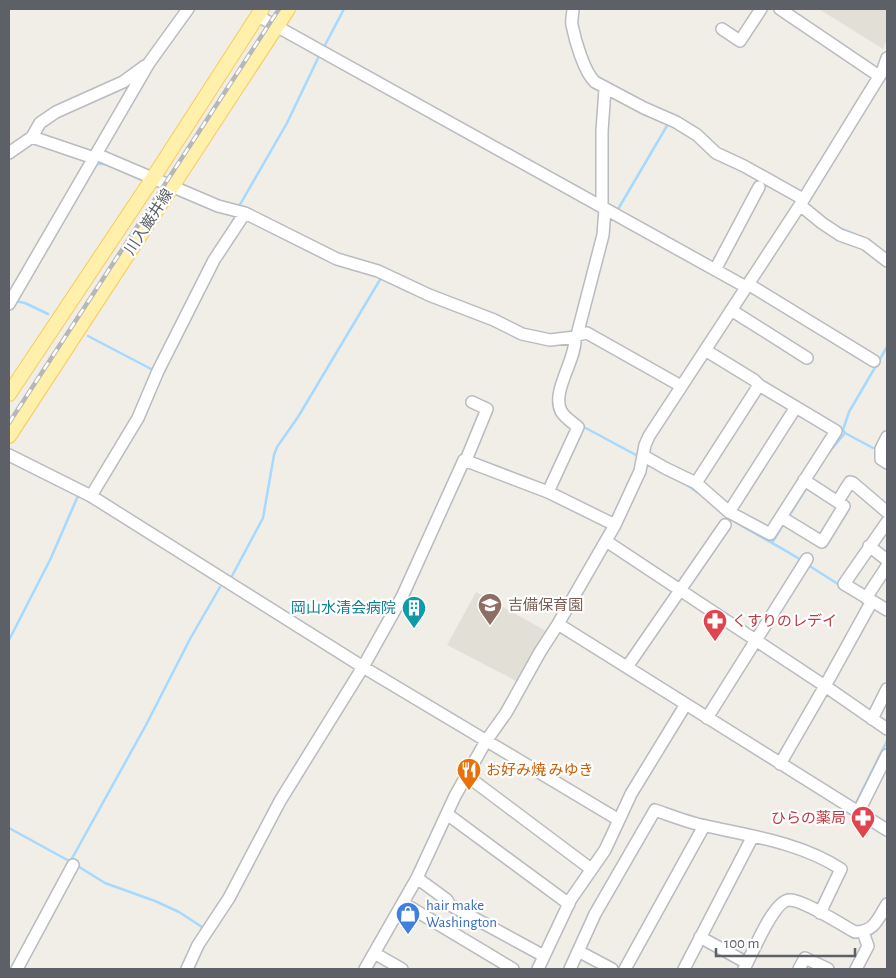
<svg xmlns="http://www.w3.org/2000/svg" width="896" height="978" font-family="'Alegreya Sans','Noto Sans JP',sans-serif">
<rect width="100%" height="100%" fill="#f0eee6"/>
<path fill="#e2e0d6" d="M819,9H887V39L883,49Z
M476,592L546,631L516,681L447,645Z"/>
<g fill="none" stroke-linecap="round" stroke-linejoin="round">
<path stroke="#a7d9ff" stroke-width="2.5" d="M324,47L344,9
M94,164H108
M131,175L137,178
M238,208L287,123L320,54
M617,211L668,124
M231,224L237,213
M837,227L866,239
M387,281L409,292
M15,301L25,303L48,314
M88,336L153,370
M582,426L636,455
M845,433L873,448
M830,451L845,433L843,430L849,412L887,347
M687,485L697,492
M789,516L807,487
M739,524C760,537 781,547 801,560
M772,543L784,523
M808,565L841,586
M232,576L263,518L274,455L277,447L298,417L381,278
M9,640L51,558L77,498L81,495
M856,803L887,741
M9,828L71,862
M70,862L146,725L190,639L220,587
M76,865L105,883L155,901L179,912L205,929"/>
<defs>
<path id="minor" d="M573,9C573,14 571,20 572,25C575,40 584,72 595,82L644,108L676,122L697,135L716,153L744,166L803,199
M780,9L879,76
M258,16L746,287
M722,29L740,41L761,9
M32,137L94,158
M9,153L32,137L40,123L56,112L123,82L145,66
M96,154L218,206L245,213L337,259L378,271L429,295L494,320L522,334L550,340L575,337
M800,205L822,223L840,235L865,244L887,261
M602,207V131L605,89
M715,270L759,187
M748,284L874,361
M9,304L149,63L188,9
M731,310L807,358
M577,335L587,333L681,386
M705,350L754,380L759,385
M759,385L836,431L770,534L729,512L696,483Z
M887,437L881,449V459L887,463
M9,455L91,496L363,667L619,820L631,794L686,704
M644,456L665,468L696,483
M466,460L487,409L472,402
M548,492L578,427C573,423 564,417 561,411C551,391 577,359 575,337L577,335L603,235L605,209
M91,496L138,418L158,371L214,260L245,213
M838,501L850,482L853,483L887,512
M729,512L796,407
M781,517L822,542L844,506L804,480
M887,522L844,584L887,610
M606,541L825,686L780,764
M869,546L887,560
M866,598L887,566
M872,601L825,686L887,729
M558,624L887,830
M627,667L725,525
M707,718L807,559
M872,719L887,689
M467,776L591,869
M858,813L887,755
M447,814L569,904
M417,878L447,900L450,905L544,956
M403,903L513,969
M700,937L747,963
M578,951L612,969
M374,953L402,969
M17,969L73,865
M187,969L198,945L229,898L280,801L363,667L402,597L464,460L548,492L615,525
M365,969L417,878L455,796L486,741L506,713L540,652L558,624L615,525L640,471L645,445L649,436L800,205L882,72L887,58
M538,969L571,899L605,850L619,820
M570,969L595,914L655,810C672,816 689,823 706,826C752,836 801,843 841,869L820,913
M625,969L704,826
M684,969L753,836
M744,969C752,955 773,901 789,900C802,899 842,925 855,932C874,932 878,919 887,904
M799,969L805,958L828,969
M856,969L868,946L863,932"/>
<path id="major" d="M9,394L153,178L262,9
M9,436L288,9"/>
</defs>
<use href="#minor" stroke="#b8bbc0" stroke-width="14"/>
<use href="#major" stroke="#f9cb56" stroke-width="16"/>
<use href="#minor" stroke="#fff" stroke-width="11"/>
<use href="#major" stroke="#fff1ac" stroke-width="14"/>
<defs>
<path id="rail" d="M9,423L279,9"/>
</defs>
<use href="#rail" stroke="#b6b7b8" stroke-width="4.5"/>
<use href="#rail" stroke="#fff" stroke-width="2.5" stroke-dasharray="8" stroke-linecap="butt"/>
</g>
<defs>
<symbol id="school-pin" viewBox="-11 -11 22 30"><path d="M0 17L-7.5 6A9.5 9.5 0 1 1 7.5 6Z" fill="#8d6e63" stroke="#fff"/><path d="M0-5L7-2L0 1L-7-2ZM-4 1L0 2.5L4 1V4Q0 6-4 4Z" fill="#fff"/></symbol>
<symbol id="building-pin" viewBox="-11 -11 22 30"><path d="M0 17L-7.5 6A9.5 9.5 0 1 1 7.5 6Z" fill="#0f9aa8" stroke="#fff"/><path d="M-4-6H4V6H1V3H-1V6H-4ZM-2.5-4.3h1.7v1.8h-1.7ZM.8-4.3h1.7v1.8H.8ZM-2.5-1h1.7V.8h-1.7ZM.8-1h1.7V.8H.8Z" fill="#fff"/></symbol>
<symbol id="pharmacy-pin" viewBox="-11 -11 22 30"><path d="M0 17L-7.5 6A9.5 9.5 0 1 1 7.5 6Z" fill="#e0444e" stroke="#fff"/><path d="M-2-6h4v4h4v4h-4v4h-4v-4h-4v-4h4Z" fill="#fff"/></symbol>
<symbol id="restaurant-pin" viewBox="-11 -11 22 30"><path d="M0 17L-7.5 6A9.5 9.5 0 1 1 7.5 6Z" fill="#e8710a" stroke="#fff"/><path d="M-5-6h1v4h1v-4h1v4h1v-4h1v5L-1.5 .5V6h-2V.5L-5-1ZM5-6V6H3V1.5H1.5Q1.5-4 5-6Z" fill="#fff"/></symbol>
<symbol id="shop-pin" viewBox="-11 -11 22 30"><path d="M0 17L-7.5 6A9.5 9.5 0 1 1 7.5 6Z" fill="#3f7fe0" stroke="#fff"/><path d="M-5-2.5h2.3a2.7 3.5 0 0 1 5.4 0H5L5.5 6h-11ZM-1.5-2.5h3a1.5 2.3 0 0 0-3 0Z" fill="#fff"/></symbol>
</defs>
<g fill-rule="evenodd">
<use href="#school-pin" x="476" y="591" width="28" height="38"/>
<use href="#building-pin" x="400" y="594" width="28" height="38"/>
<use href="#pharmacy-pin" x="701" y="607" width="28" height="38"/>
<use href="#restaurant-pin" x="455" y="756" width="28" height="38"/>
<use href="#pharmacy-pin" x="849" y="804" width="28" height="38"/>
<use href="#shop-pin" x="394" y="900" width="28" height="38"/>
</g>
<g text-anchor="middle" dominant-baseline="central" stroke-width="4.5" stroke-linejoin="round" paint-order="stroke">
<g font-size="15" fill="#5d6167" stroke="#fff">
<text transform="translate(149 222) rotate(-57)">川入巌井線</text>
</g>
<g font-size="15" fill="#785e54" stroke="#fff" text-anchor="start">
<text x="508" y="605">吉備保育園</text>
</g>
<g font-size="15" fill="#0d838f" stroke="#fff" text-anchor="end">
<text x="396" y="608">岡山水清会病院</text>
</g>
<g font-size="15" fill="#be3a42" stroke="#fff" text-anchor="start">
<text x="732" y="621">くすりのレデイ</text>
<text x="846" y="818" text-anchor="end">ひらの薬局</text>
</g>
<g font-size="15" fill="#c56008" stroke="#fff" text-anchor="start">
<text x="486" y="770">お好み焼 みゆき</text>
</g>
<g font-size="15" fill="#366cbe" stroke="#fff" text-anchor="start">
<text x="426" y="905">hair make<tspan x="426" dy="17">Washington</tspan></text>
</g>
</g>
<rect width="896" height="978" fill="none" stroke="#5d6167" stroke-width="20"/>
<path d="M716 948v8h139v-8" fill="none" stroke="#5d6167" stroke-width="2.5"/>
<text x="724" y="948" font-size="15" fill="#5d6167" stroke="#ffffff" stroke-width="4" paint-order="stroke">100 m</text>
</svg>
